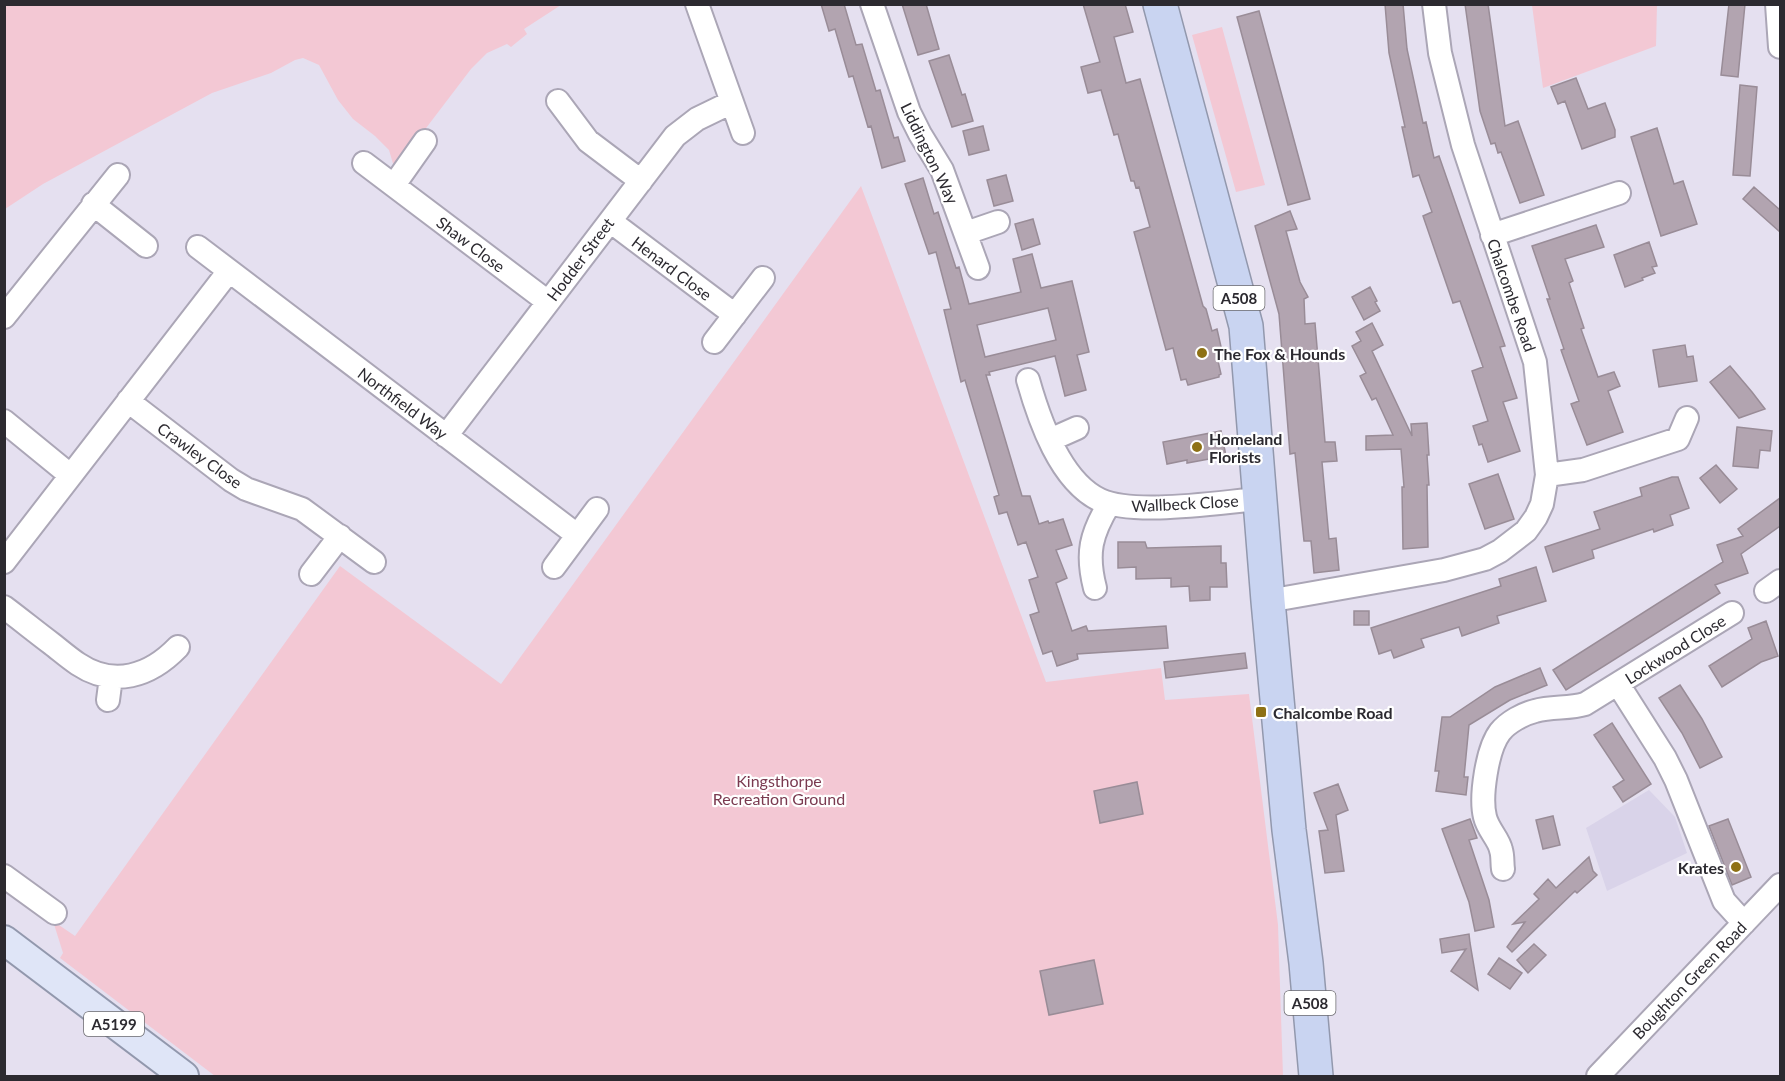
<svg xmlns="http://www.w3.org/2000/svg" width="1785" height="1081" font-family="Lato,sans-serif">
<rect width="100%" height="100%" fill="#e5e0f0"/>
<path fill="#d9d3e9" d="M1649,790L1675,817L1687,853L1607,891L1586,828Z"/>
<path fill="#f3c8d4" d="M5,5H561L524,29L527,34L511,47L507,44L487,53L471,69L401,161L394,167L389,150L375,136L353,119L338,100L319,65L303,58L295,60L271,73L212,93L43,184L5,209Z
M1532,5H1657L1656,46L1543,88Z
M1222,27L1265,185L1236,192L1192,35Z
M861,186L1046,682L1161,668L1165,700L1249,694L1278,925L1283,1076H215L60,958L63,953L53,921L75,936L340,566L501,684Z"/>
<path fill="#b2a4b0" stroke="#998c97" stroke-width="1.5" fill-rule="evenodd" d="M821,4H844L856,45L862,44L876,91L880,90L894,138L898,137L905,161L882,168L871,126L868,127L853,76L849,77L835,29L829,31Z
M902,4H926L939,49L918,55Z
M1083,4H1125L1133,32L1114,37L1126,83L1140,79L1203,306L1206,309L1212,331L1217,329L1224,360L1218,361L1221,374L1219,375V377L1188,385L1186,379L1181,380L1173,348L1166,350L1134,232L1150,227L1139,187L1136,188L1134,181H1131L1118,134L1114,135L1101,90L1088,93L1081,67L1100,62Z
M1385,4H1403L1407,49L1423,123L1426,122L1434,158L1439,156L1505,346L1500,347L1517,398L1503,402L1520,451L1488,462L1482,444L1479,445L1473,426L1488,421L1472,371L1483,367L1460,301L1453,303L1423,216L1432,212L1419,175L1413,177L1402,127H1405L1389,53Z
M1465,4H1488L1505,126L1518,121L1544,195L1520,203L1501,152L1498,153L1495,143L1491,144L1480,111Z
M1729,4H1745L1738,77L1721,75Z
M1259,11L1310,199L1288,205L1237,17Z
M949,55L962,95L965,94L973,121L952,127L929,61Z
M1576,78L1588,109L1605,103L1615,130V137L1582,149L1565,101L1558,104L1551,87Z
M1740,85L1757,87L1750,176L1733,175Z
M983,126L989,150L969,155L963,131Z
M1657,128L1674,184L1683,181L1697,224L1661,236L1631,137Z
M1006,175L1013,201L994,206L987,180Z
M923,178L934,214L938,212L956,268L959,267L969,304L1021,292L1013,259L1032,254L1041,288L1072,281L1089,352L1077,355L1086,390L1065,396L1055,356L989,372L990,375H986L1022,496H1030L1039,524L1048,521L1049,523L1063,519L1072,545L1056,550L1067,578L1056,583L1072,631L1086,626L1088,631L1166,626L1168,648L1077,654L1078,659L1057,666L1052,651L1043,654L1030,615L1039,612L1029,580L1038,577L1026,542L1018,545L1007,512L999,514L994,497L999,495L965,380L961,382L944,310L951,309L936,252L929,254L905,184ZM1048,308L1056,340L985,357L977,325Z
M1754,187L1780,210V232L1743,199Z
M1290,211L1297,229L1286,231L1300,282L1308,297L1304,299L1305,324L1315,323L1325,442H1335L1337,461L1322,462L1329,539L1336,538L1339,570L1314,573L1311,541H1304L1295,453L1290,454L1279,314L1255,226Z
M1033,219L1040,244L1022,250L1015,224Z
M1596,225L1604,247L1565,259L1573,281L1569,283L1584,328L1581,329L1598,377L1614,372L1620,386L1608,391L1623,432L1587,445L1571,404L1579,401L1561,350L1564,349L1547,299H1550L1532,246Z
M1649,242L1657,266L1652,267L1655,273L1642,278L1643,280L1625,287L1614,255Z
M1370,287L1377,301L1375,302L1380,311L1364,320L1352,297Z
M1372,323L1383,345L1372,351L1412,436L1411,424L1427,423L1429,455H1427L1429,485H1427L1428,547L1403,549L1402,487H1404L1401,449L1366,450V436L1393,435L1376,398L1372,400L1360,376L1366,373L1352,346L1361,341L1356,332Z
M1685,345L1687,357L1693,356L1697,381L1659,387L1653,350Z
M1730,366L1752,392L1765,409L1739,418L1710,382Z
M1737,427L1772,431L1770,451L1760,450L1758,468L1733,466Z
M1221,431L1226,456L1187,463V460L1167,464L1163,442Z
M1716,465L1737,489L1720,503L1700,478Z
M1498,474L1514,519L1485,529L1469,484Z
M1672,477H1678L1689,508L1670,515L1673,525L1654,532L1653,529L1592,550L1594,558L1553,572L1545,547L1600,529L1594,512L1642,496L1640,488Z
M1780,498V526L1741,554L1748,573L1715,585L1720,593L1566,690L1553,670L1723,562L1717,545L1743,536L1738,529Z
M1118,542H1145L1147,548L1221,546V563H1226L1227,587H1210V600L1190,601L1189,586L1171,587V578L1136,579V567L1118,568Z
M1536,567L1546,601L1497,616L1499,623L1462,636L1459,627L1421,639L1424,647L1394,658L1391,650L1379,654L1371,628L1501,586L1499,579Z
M1354,611H1369V625H1354Z
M1766,621L1778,656L1761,662L1722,687L1709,666L1752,639L1748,628Z
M1245,653L1247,668L1166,678L1164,662Z
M1540,668L1547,685L1510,700L1469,725L1464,777H1468L1466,795L1436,791L1439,771H1435L1442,717H1450L1495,687Z
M1680,685L1702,719L1722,757L1700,768L1682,733L1659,698Z
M1612,723L1651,784L1623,802L1613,787L1624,780L1594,735Z
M1137,782L1143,814L1100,823L1094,791Z
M1338,784L1348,810L1336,815L1344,871L1325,873L1319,831L1328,830L1314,793Z
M1553,816L1560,845L1543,849L1536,820Z
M1470,819L1477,838L1469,840L1489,900L1494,927L1475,931L1469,902L1442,829Z
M1728,819L1751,877L1732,885L1709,826Z
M1589,857L1593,871L1597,875L1577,893L1575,891L1512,952L1507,947L1525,922L1513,924L1539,899L1534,894L1548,879L1556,888Z
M1469,934L1470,943L1478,990L1451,971L1466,949L1442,953L1440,939Z
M1534,944L1546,955L1528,973L1517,960Z
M1499,958L1522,973L1510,989L1488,974Z
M1094,960L1103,1004L1049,1015L1040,971Z"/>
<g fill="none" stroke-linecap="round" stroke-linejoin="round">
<defs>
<path id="minor" d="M697,4L743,133
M872,4L909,112L920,134L942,170L978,268
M1777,4L1780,47
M558,101L588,141L641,181
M364,163L548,302
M394,185L425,141
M93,204L146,246
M610,221L735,315
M966,233L998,222
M1492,235L1619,193
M198,247L577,535
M4,317L118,175
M714,342L763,278
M1028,380C1039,419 1060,481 1100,500C1135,516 1220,502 1260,499
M128,401L231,480L246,489L302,509L374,562
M4,421L70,475
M446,436L675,136L697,119L732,102
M1050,440L1077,428
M1547,475L1583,470L1678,439L1687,418
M4,562L229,271
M554,567L597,509
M311,574L340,536
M1095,588C1086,553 1091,534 1109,504
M1766,591L1780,581
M1268,601L1444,570L1485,559L1500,551L1526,531L1536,517L1542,504L1547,475L1535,362L1463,145L1440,53L1434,4
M4,607C20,619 36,632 52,644C61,651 69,658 78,664C114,688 150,676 178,647
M1618,684L1665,758L1676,780L1724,901L1744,923
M108,700L111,677
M1503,869C1502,863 1503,856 1501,850C1499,839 1488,830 1485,817C1480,797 1487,749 1500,732C1508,722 1523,714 1535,711C1552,706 1569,709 1585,704L1732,613
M4,876L55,913
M1598,1076L1780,885"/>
<path id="major" d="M4,940L184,1076"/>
<path id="highway" d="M1160,4L1246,326L1268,601L1289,830L1306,963L1316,1076"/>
</defs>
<use href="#minor" stroke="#aba6b6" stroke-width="26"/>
<use href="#major" stroke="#9298ad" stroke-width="32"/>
<use href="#highway" stroke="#9298ad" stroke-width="36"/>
<use href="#minor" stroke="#fff" stroke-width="22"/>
<use href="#major" stroke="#dfe5f7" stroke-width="28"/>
<use href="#highway" stroke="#c9d4f1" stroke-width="33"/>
</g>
<g fill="#8e7115" stroke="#fff" stroke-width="2">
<circle cx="1202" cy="353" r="6"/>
<circle cx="1197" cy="447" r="6"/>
<rect x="1255" y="706" width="12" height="12" rx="3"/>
<circle cx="1736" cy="867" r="6"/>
</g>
<g text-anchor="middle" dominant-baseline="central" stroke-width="4.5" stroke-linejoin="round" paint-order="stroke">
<g fill="#fff" stroke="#6b6a6e" stroke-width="1.5">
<rect x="1213.5" y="286" width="51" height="24" rx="4.5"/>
<rect x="1284.5" y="991" width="51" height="24" rx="4.5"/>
<rect x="84" y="1012" width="60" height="24" rx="4.5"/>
</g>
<g font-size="15" font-weight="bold" fill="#2c2a30">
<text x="1239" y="298">A508</text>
<text x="1310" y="1003">A508</text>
<text x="114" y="1024">A5199</text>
</g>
<g font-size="16" fill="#2c2a30" stroke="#fff">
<text transform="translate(930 153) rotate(64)">Liddington Way</text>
<text transform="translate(471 244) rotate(37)">Shaw Close</text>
<text transform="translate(580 259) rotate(-53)">Hodder Street</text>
<text transform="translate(672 268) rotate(37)">Henard Close</text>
<text transform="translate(1512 295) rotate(71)">Chalcombe Road</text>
<text transform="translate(403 403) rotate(37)">Northfield Way</text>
<text transform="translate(200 455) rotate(36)">Crawley Close</text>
<text transform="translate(1185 503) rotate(-3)">Wallbeck Close</text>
<text transform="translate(1675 649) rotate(-32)">Lockwood Close</text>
<text transform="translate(1689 980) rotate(-46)">Boughton Green Road</text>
</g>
<g font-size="16" font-weight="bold" fill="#2c2a30" stroke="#fff" text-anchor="start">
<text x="1214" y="353">The Fox &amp; Hounds</text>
<text x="1209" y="438">Homeland<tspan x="1209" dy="18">Florists</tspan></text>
<text x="1273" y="712">Chalcombe Road</text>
<text x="1724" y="867" text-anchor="end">Krates</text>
</g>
<g font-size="16" fill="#7a3a50" stroke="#fff">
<text x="779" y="780">Kingsthorpe<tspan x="779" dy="18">Recreation Ground</tspan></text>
</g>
</g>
<rect width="1785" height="1081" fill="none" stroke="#2c2a30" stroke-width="12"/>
</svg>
